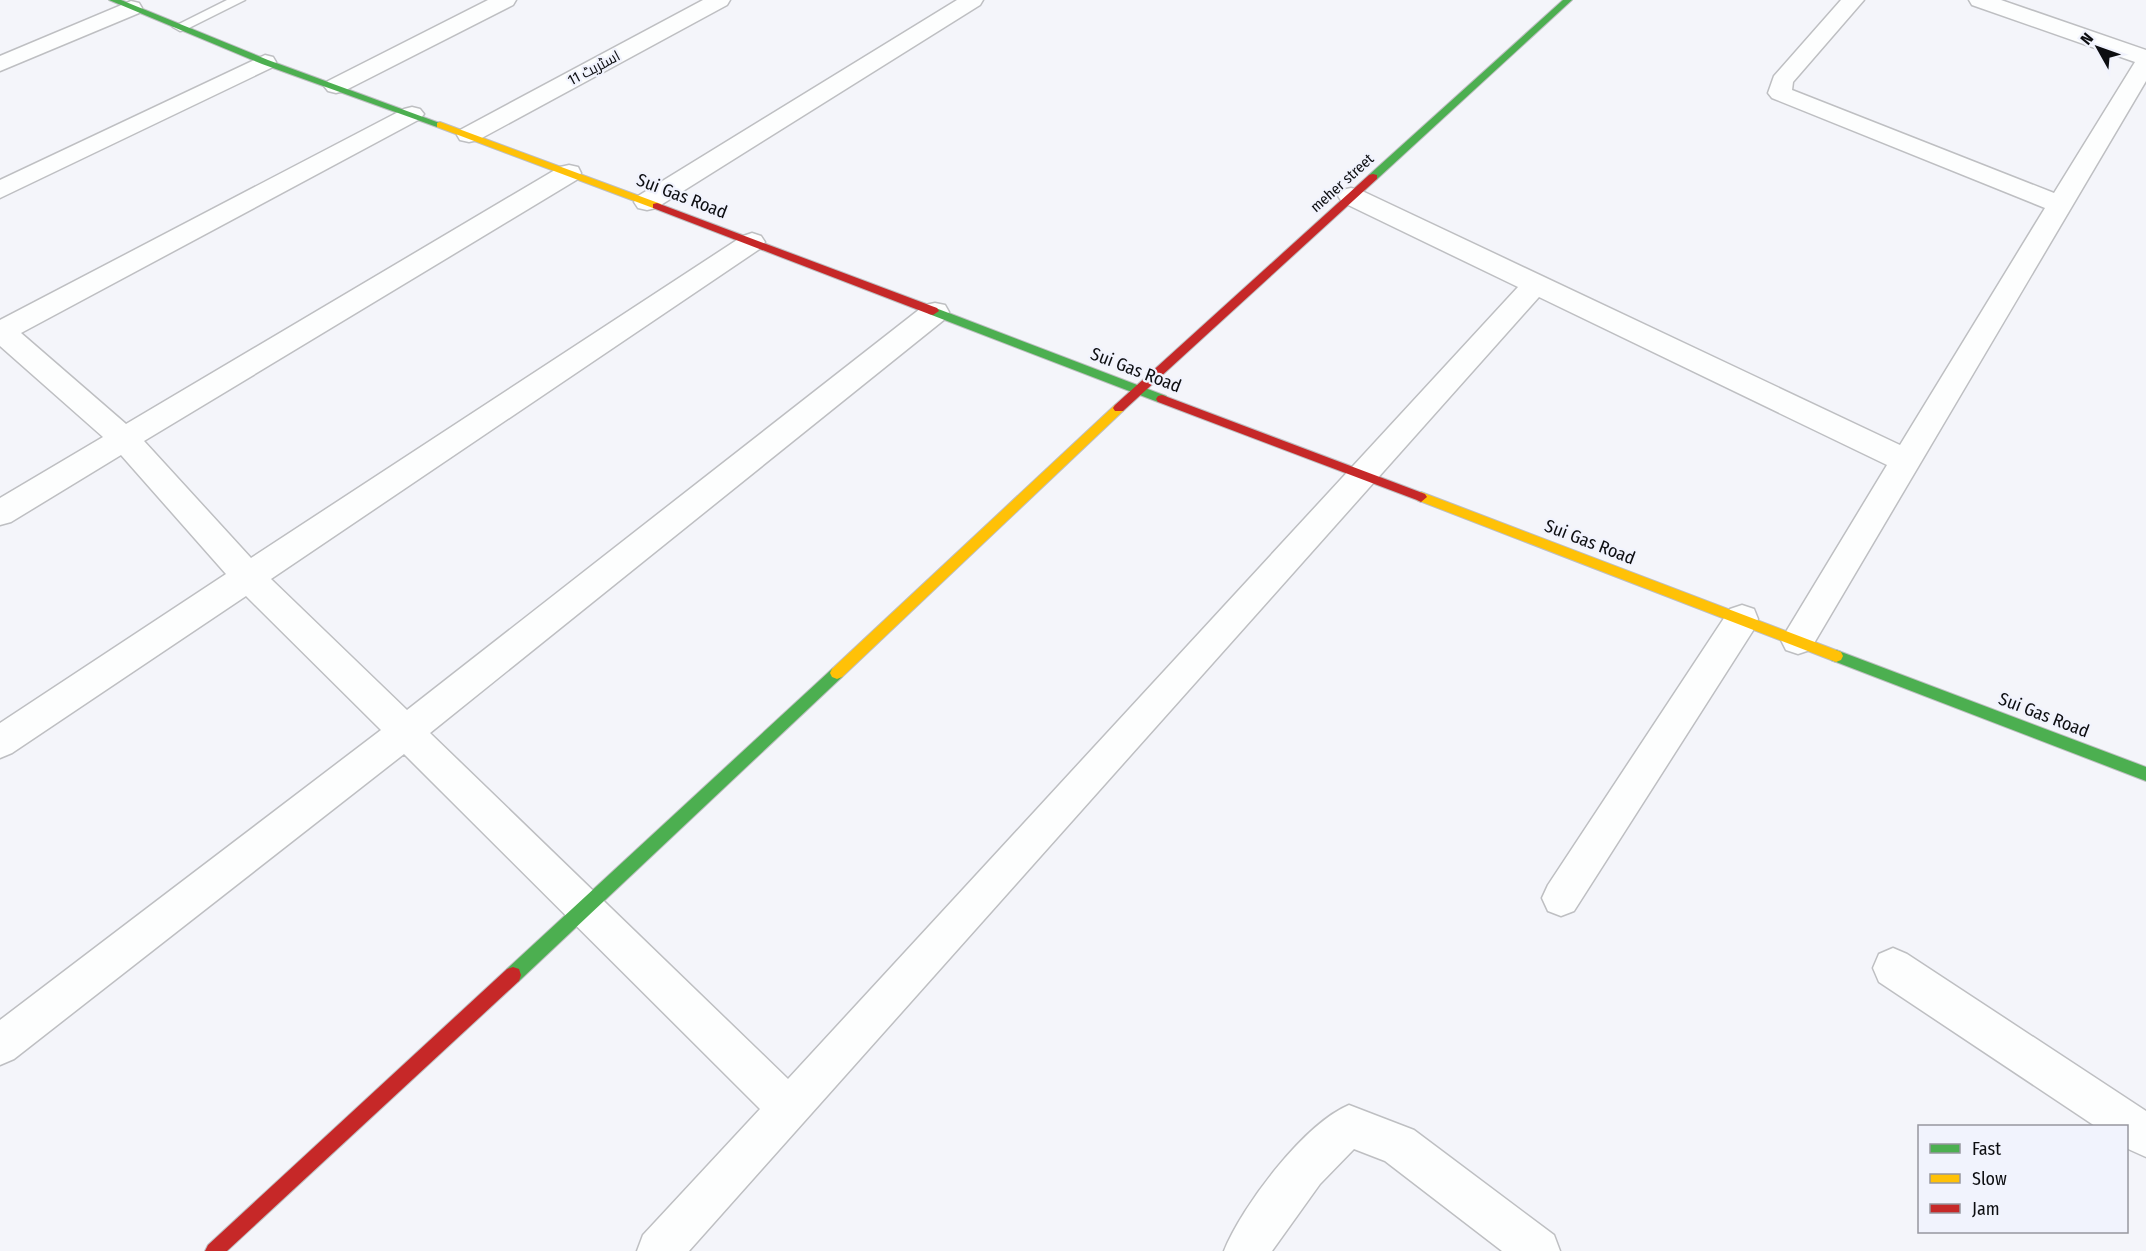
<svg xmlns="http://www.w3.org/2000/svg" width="2146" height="1251" font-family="'Fira Sans Condensed',Cairo,sans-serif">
<rect width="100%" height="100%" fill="#f4f5fa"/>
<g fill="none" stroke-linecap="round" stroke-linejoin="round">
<defs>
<path id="lane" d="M227,0H245L185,30L180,31L173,27Z"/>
<path id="street" d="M488,0H516L513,5L344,91L336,93L328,91L324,86L328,81Z
M703,0H730L727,5L478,140L469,142L460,140L457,135L460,130Z
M957,0H983L980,5L656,208L647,210L638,208L634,202L638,196Z
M1841,0H1864L1793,82L1792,90L2054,193L2135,62L1972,5L1969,0H2001L2146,50V81L1810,650L1798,654L1786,650L1781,640L1887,465L1539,297L689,1251H637L643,1235L760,1109L404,754L14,1059L0,1065V1020L381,730L246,596L12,753L0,758V723L226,574L121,455L11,522L0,525V498L103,437L0,346V320L404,109L412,107L420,109L424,114L420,119L21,333L126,424L560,167L569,165L578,167L581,173L578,179L144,441L251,558L743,236L752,233L761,236L765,242L761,248L271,579L407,710L925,305L935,303L945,305L949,312L945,319L430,733L788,1079L1518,287L1342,202L1338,196L1342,190L1351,188L1360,190L1900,445L2045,208L1772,98L1768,93L1774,76Z
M131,1L139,3L142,8L139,13L0,71V56Z
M265,55L273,57L276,62L273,67L0,198V180Z
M1742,605L1754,609L1758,619L1754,629L1574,911L1561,916L1548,911L1542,898L1548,885L1730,609Z
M1893,948L1907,954L2146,1111V1157L2126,1148V1126H2095L1879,982L1873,968L1879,954Z
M1349,1105L1414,1130L1554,1235L1560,1251H1502L1385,1161L1354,1149L1320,1184L1272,1251H1224C1242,1206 1304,1124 1349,1105Z"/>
<path id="fast" d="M109,0H121L268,60L445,125L443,127H437L262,64Z
M1563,0H1572L1377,179H1369V175Z
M933,307L1166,396L1168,399L1166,402H1158L929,314L927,311Z
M1836,650L2146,767V781L1831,660L1829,656L1831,652Z
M837,667L842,669L844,673L842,677L519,981L513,983L507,981L505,975L507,969L832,669Z"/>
<path id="slow" d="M440,122L661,204L662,206L657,209L653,208L437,127V123Z
M1119,404L1123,405L1125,408L1123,411L842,677L837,679L832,677L830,673L832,669L1115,405Z
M1421,492L1841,652L1843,656L1841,660L1836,662L1831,660L1417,500L1415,497Z"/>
<path id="jam" d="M1373,174L1377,175V179L1123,411H1115L1113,408L1115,405L1369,175Z
M657,203L937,308L939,311L933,315L929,314L653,208V204Z
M1162,395L1425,494L1427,497L1421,502L1417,500L1158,402L1156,399L1158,396Z
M513,967L519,969L521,975L519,981L227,1251H205L208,1245L507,969Z"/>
</defs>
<use href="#lane" stroke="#bebfc2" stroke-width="3"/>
<use href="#street" stroke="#bebfc2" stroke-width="3"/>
<use href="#fast" stroke="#bebfc2" stroke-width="2"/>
<use href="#slow" stroke="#bebfc2" stroke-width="2"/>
<use href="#jam" stroke="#bebfc2" stroke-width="2"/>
<use href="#lane" fill="#fdfefe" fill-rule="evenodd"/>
<use href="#street" fill="#fdfefe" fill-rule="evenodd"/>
<use href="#fast" fill="#4caf50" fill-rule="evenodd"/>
<use href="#slow" fill="#ffc107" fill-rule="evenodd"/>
<use href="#jam" fill="#c62828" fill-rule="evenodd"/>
</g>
<g text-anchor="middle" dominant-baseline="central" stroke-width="4.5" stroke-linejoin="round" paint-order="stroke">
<g font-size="15" fill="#0d0e11" stroke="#f1f3fd">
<text transform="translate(594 68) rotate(-28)">اسٹریٹ 11</text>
<text transform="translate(1342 183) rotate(-42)">meher street</text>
</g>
<g font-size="18" fill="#0d0e11" stroke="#f1f3fd">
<text transform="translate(682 196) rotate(21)">Sui Gas Road</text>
<text transform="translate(1136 370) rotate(21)">Sui Gas Road</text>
<text transform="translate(1590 542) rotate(21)">Sui Gas Road</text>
<text transform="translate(2044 715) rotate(21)">Sui Gas Road</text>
</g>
</g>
<rect x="1918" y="1125" width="210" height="108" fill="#f1f3fd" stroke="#96979f" stroke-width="1.5"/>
<rect x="1930" y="1144" width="30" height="9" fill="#4caf50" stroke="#96979f" stroke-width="1.5"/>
<text x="1972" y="1155" font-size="18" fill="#0d0e11">Fast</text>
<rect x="1930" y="1174" width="30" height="9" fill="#ffc107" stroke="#96979f" stroke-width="1.5"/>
<text x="1972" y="1185" font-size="18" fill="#0d0e11">Slow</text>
<rect x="1930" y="1204" width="30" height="9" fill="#c62828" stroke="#96979f" stroke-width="1.5"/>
<text x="1972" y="1215" font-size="18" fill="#0d0e11">Jam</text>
<g transform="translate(2098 48) rotate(310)" stroke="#f1f3fd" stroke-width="4.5" paint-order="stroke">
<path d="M0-4.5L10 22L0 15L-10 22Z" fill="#0d0e11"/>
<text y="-9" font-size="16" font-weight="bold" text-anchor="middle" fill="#0d0e11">N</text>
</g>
</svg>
